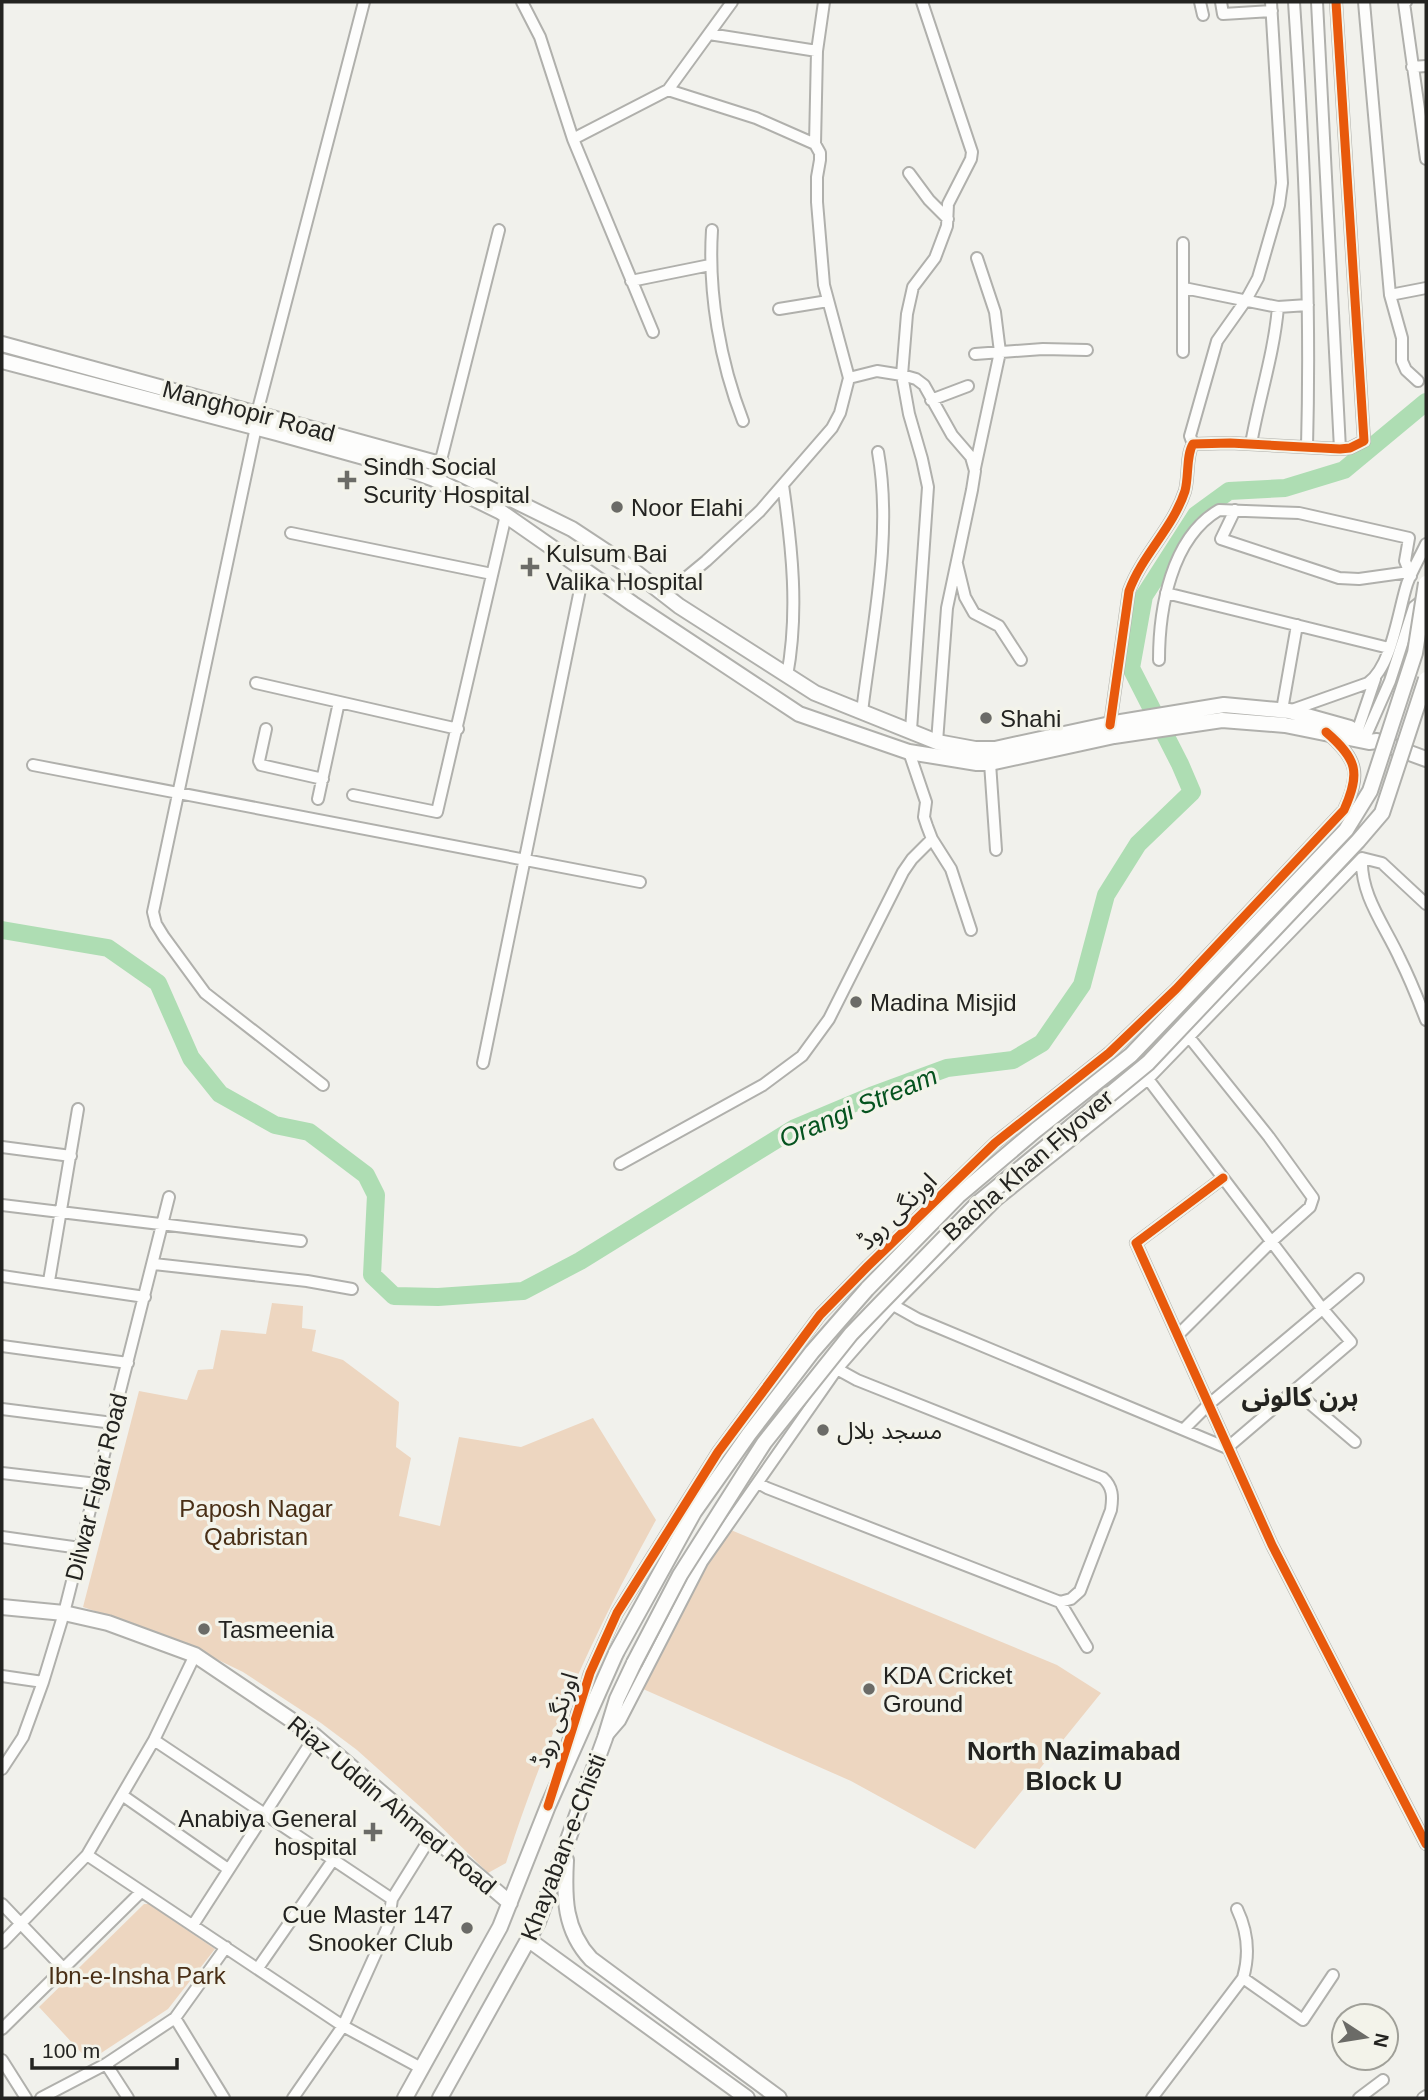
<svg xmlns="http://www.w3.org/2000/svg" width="1428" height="2100" font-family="Helvetica,'Noto Sans Arabic',sans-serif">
<rect width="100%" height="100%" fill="#f1f1ec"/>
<path fill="#edd6c0" d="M272,1303L303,1306L302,1328L316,1330L312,1351L343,1360L399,1402L396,1447L411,1458L399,1516L440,1526L459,1437L521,1447L593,1418L656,1520C595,1630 544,1743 506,1863L488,1873L425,1811L357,1750L321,1723L243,1672L173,1638L83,1607L139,1391L187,1400L198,1370L213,1369L221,1330L266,1334Z
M726,1528L1057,1665L1101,1693L975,1849L851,1781L634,1685Z
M144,1904H149L215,1949L168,2009L89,2061L39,2007Z"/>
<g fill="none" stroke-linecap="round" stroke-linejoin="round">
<path stroke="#aeddb3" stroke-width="18" d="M2,930L108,948L158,983L191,1058L220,1094L275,1125L309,1132L366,1175L376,1195L372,1275L394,1296L438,1297L523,1291L580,1261L795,1128L871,1096L947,1068L1013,1060L1042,1043L1082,985L1106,895L1138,844L1192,792L1180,764L1131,668L1144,596L1196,515L1229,491L1285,488L1344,470L1426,402"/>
<defs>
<path id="minor" d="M522,2L540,37L573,139L653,332
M1200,2L1203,15
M1221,2L1223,14L1272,11
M1294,2C1304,150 1311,298 1307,447
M1317,2L1340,449
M1364,2L1390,295L1402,338V361L1406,370L1418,381
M1406,2L1404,3L1426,159
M709,34L817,51
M1412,67L1426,66
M573,139L668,90L732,2
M815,144L817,51L824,2
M909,173L929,200L948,219
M712,230C708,293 720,362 743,421
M631,281L710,265
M1184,288L1278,307L1308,305
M1390,295L1426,288
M779,309L828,301
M1183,352V243
M975,354L1043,349L1087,350
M849,378L877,371L902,375L916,379L924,385L952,435L971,457L975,471L972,490L947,608L937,742
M931,400L968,386
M257,413L364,2
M256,427L153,912L156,924L164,937L205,993L323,1085
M1193,444L1190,436L1217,341L1246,300L1258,278L1279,205L1282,183L1271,2
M1251,444C1259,398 1274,354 1278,307
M440,464L499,230
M975,468L1000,352L995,312L977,258
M783,485C792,548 799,612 787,676
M1235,510L1221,539L1339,578L1359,579L1409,572
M291,533L492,574
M957,564L965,597L974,613L999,626L1021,660
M661,592L677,585L706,561L760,511L832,428L840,413L849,378L824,285L817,202V177L820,160V153L815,144L756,118L668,90
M1166,593L1389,648
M1159,660C1159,609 1171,538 1219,510L1299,513L1409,538L1405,561L1411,576
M256,683L458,729
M1282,710L1297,625
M1289,711L1368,683C1392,666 1398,612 1407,584C1412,570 1420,557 1426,544
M862,712C872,628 893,536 878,452
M1110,725L1129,591C1142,555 1173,528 1185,491C1189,476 1186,455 1193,444L1230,443L1340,449L1350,448L1364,441L1336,2
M266,729L259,761L261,765L323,779
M911,730L928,487L922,459L909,414L902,375L907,314L913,287L935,258L947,226L948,204L971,159L972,152L922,2
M1355,738L1375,679
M1364,740L1390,681L1414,607L1419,603L1426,600
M909,752L926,802L924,817L927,826L932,839L951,869L971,930
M990,763L996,850
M33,765L640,882
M353,795L437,812L506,515
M318,799L339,702
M1362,858C1360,895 1385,926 1400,959C1410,979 1418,999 1426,1020
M1362,858L1382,863L1426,904
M483,1063L584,570
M1148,1079L1321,1307L1351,1342L1227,1448
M2,1147L71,1156
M620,1164L763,1085L802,1056L829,1019L903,872L912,859L932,839
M1223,1178L1136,1243L1272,1545L1426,1844
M2,1205L301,1241
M154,1264L307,1281L352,1289
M2,1276L145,1297
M49,1281L78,1109
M893,1305L918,1319L1227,1448
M1179,1334L1272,1241L1310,1207L1313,1198L1269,1137L1189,1037
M2,1346L128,1363
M1294,1390L1355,1442
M2,1409L113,1423
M1184,1429L1208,1405L1358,1279
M2,1473L97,1484
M758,1483L767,1488L1060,1602L1071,1599L1080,1591L1111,1510C1113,1497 1113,1487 1103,1478L857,1380L837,1369
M2,1537L80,1548
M1060,1602L1087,1647
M2,1676L43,1682
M608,1735L620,1721L702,1562L837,1369L893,1305L997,1200L1148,1079L1362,858
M154,1740L392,1899
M562,1760L590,1673L617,1613L718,1452L820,1315L868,1266L995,1143L1109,1053L1176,989L1344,810C1361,774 1358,760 1328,734
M2,1769L23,1737L43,1682L64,1613L169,1197
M122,1795L228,1869
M87,1855L343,2026L421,2068
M2,1904L64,1969
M193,1925L315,1736
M2,1943L87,1855L154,1740L195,1655
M258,1968L333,1860
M1243,1978L1303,2020L1333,1975
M175,2018L224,2098
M2,2029L141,1892
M2,2060L26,2098
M106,2064L128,2098
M41,2098L106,2064L175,2018L226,1947
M293,2098L343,2026L388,1926L392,1899L432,1835
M1152,2098L1243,1978C1250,1954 1248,1932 1237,1909
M1359,2098L1383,2080
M1423,2098L1426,2096"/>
<path id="major" d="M2,344L440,464L572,529L625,564L679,606L815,693L937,742L975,749H995L1115,723L1224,705L1289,711L1350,728
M2,361L277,433L407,469L434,479L501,512L633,604L799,714L909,752L977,763H990L1114,736L1222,720L1285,725L1369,742L1377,741L1426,759
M2,1607L64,1613L108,1623L195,1655L315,1736L510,1903
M566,1860C564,1897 564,1930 591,1959L779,2098
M529,1940L747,2098
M405,2098L500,1927L548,1806L616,1653
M440,2098L538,1922L605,1738L617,1699L634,1663"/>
</defs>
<use href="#minor" stroke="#b0b0ac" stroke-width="14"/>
<use href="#major" stroke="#b0b0ac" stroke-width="18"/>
<use href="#minor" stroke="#fdfdfc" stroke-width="10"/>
<use href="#major" stroke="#fdfdfc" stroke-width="14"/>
<defs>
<path id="major-bridge" d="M616,1653L694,1512L749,1434L812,1352L867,1289L958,1196L1036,1130L1131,1055L1346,830L1370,791L1415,653L1426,583
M634,1663L680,1575L744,1474L764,1443L851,1334L978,1203L1148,1063L1358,841L1382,813L1426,679"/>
</defs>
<use href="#major-bridge" stroke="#b0b0ac" stroke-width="18" stroke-linecap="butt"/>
<use href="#major-bridge" stroke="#fdfdfc" stroke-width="14"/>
<defs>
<path id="cycleway" d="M1110,725L1129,591C1142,555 1173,528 1185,491C1189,476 1186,455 1193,444L1230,443L1340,449L1350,448L1364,441L1336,2
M1223,1178L1136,1243L1272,1545L1426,1844
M548,1806L590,1673L617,1613L718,1452L820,1315L868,1266L995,1143L1109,1053L1176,989L1344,810C1361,772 1357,759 1326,732"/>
</defs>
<use href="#cycleway" stroke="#f3f3ea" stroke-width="13"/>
<use href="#cycleway" stroke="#e8590c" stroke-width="9"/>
</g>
<g fill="#6b6b67" stroke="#f3f3ea" stroke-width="2.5">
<path d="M343.5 469.5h7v7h7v7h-7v7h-7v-7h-7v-7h7z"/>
<circle cx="617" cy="507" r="7"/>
<path d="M526.5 556.5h7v7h7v7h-7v7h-7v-7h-7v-7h7z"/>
<circle cx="986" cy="718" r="7"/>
<circle cx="856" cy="1002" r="7"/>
<circle cx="823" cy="1430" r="7"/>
<circle cx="204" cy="1629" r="7"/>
<circle cx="869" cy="1689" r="7"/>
<path d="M369.5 1821.5h7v7h7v7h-7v7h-7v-7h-7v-7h7z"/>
<circle cx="467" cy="1928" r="7"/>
</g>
<g text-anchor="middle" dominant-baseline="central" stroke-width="7" stroke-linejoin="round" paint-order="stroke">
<g font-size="24" fill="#232320" stroke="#f3f3ea">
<text transform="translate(249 411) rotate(15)">Manghopir Road</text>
<text transform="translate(1028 1165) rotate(-41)">Bacha Khan Flyover</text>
<text transform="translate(897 1211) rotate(-44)">اورنگی روڈ</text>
<text transform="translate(96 1487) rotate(-76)">Dilwar Figar Road</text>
<text transform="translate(555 1720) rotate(-72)">اورنگی روڈ</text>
<text transform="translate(392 1805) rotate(40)">Riaz Uddin Ahmed Road</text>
<text transform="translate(563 1847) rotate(-69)">Khayaban-e-Chisti</text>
</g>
<g font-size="24" fill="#232320" stroke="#f3f3ea" text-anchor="start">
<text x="363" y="466">Sindh Social<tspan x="363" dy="28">Scurity Hospital</tspan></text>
<text x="631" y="507">Noor Elahi</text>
<text x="546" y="553">Kulsum Bai<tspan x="546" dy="28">Valika Hospital</tspan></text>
<text x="1000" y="718">Shahi</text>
<text x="870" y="1002">Madina Misjid</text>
<text x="837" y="1430">مسجد بلال</text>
<text x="218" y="1629">Tasmeenia</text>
<text x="883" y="1675">KDA Cricket<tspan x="883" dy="28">Ground</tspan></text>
<text x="357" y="1818" text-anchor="end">Anabiya General<tspan x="357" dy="28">hospital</tspan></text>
<text x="453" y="1914" text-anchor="end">Cue Master 147<tspan x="453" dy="28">Snooker Club</tspan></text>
</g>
<g font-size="24" fill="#492f16" stroke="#f3f3ea">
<text x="256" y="1508">Paposh Nagar<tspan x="256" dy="28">Qabristan</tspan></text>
<text x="137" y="1975">Ibn-e-Insha Park</text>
</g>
<g font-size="26" font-style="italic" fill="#05531f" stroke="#f3f3ea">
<text transform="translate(858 1107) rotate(-23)">Orangi Stream</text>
</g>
<g font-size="26" font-weight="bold" fill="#232320" stroke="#f3f3ea">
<text x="1300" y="1397">ہرن کالونی</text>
<text x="1074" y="1751">North Nazimabad<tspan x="1074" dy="30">Block U</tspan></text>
</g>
</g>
<rect width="1428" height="2100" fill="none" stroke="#232320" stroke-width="7"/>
<g transform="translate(1365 2037) rotate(102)"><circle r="33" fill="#f3f3ea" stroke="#a0a099" stroke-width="2"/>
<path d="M0-5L12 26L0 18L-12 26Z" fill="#6b6b67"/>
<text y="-10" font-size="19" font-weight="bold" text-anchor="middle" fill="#232320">N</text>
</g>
<path d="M32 2058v10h145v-10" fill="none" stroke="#232320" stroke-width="3.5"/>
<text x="42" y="2058" font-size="21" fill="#232320" stroke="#f3f3ea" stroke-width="5" paint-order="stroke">100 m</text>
</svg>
